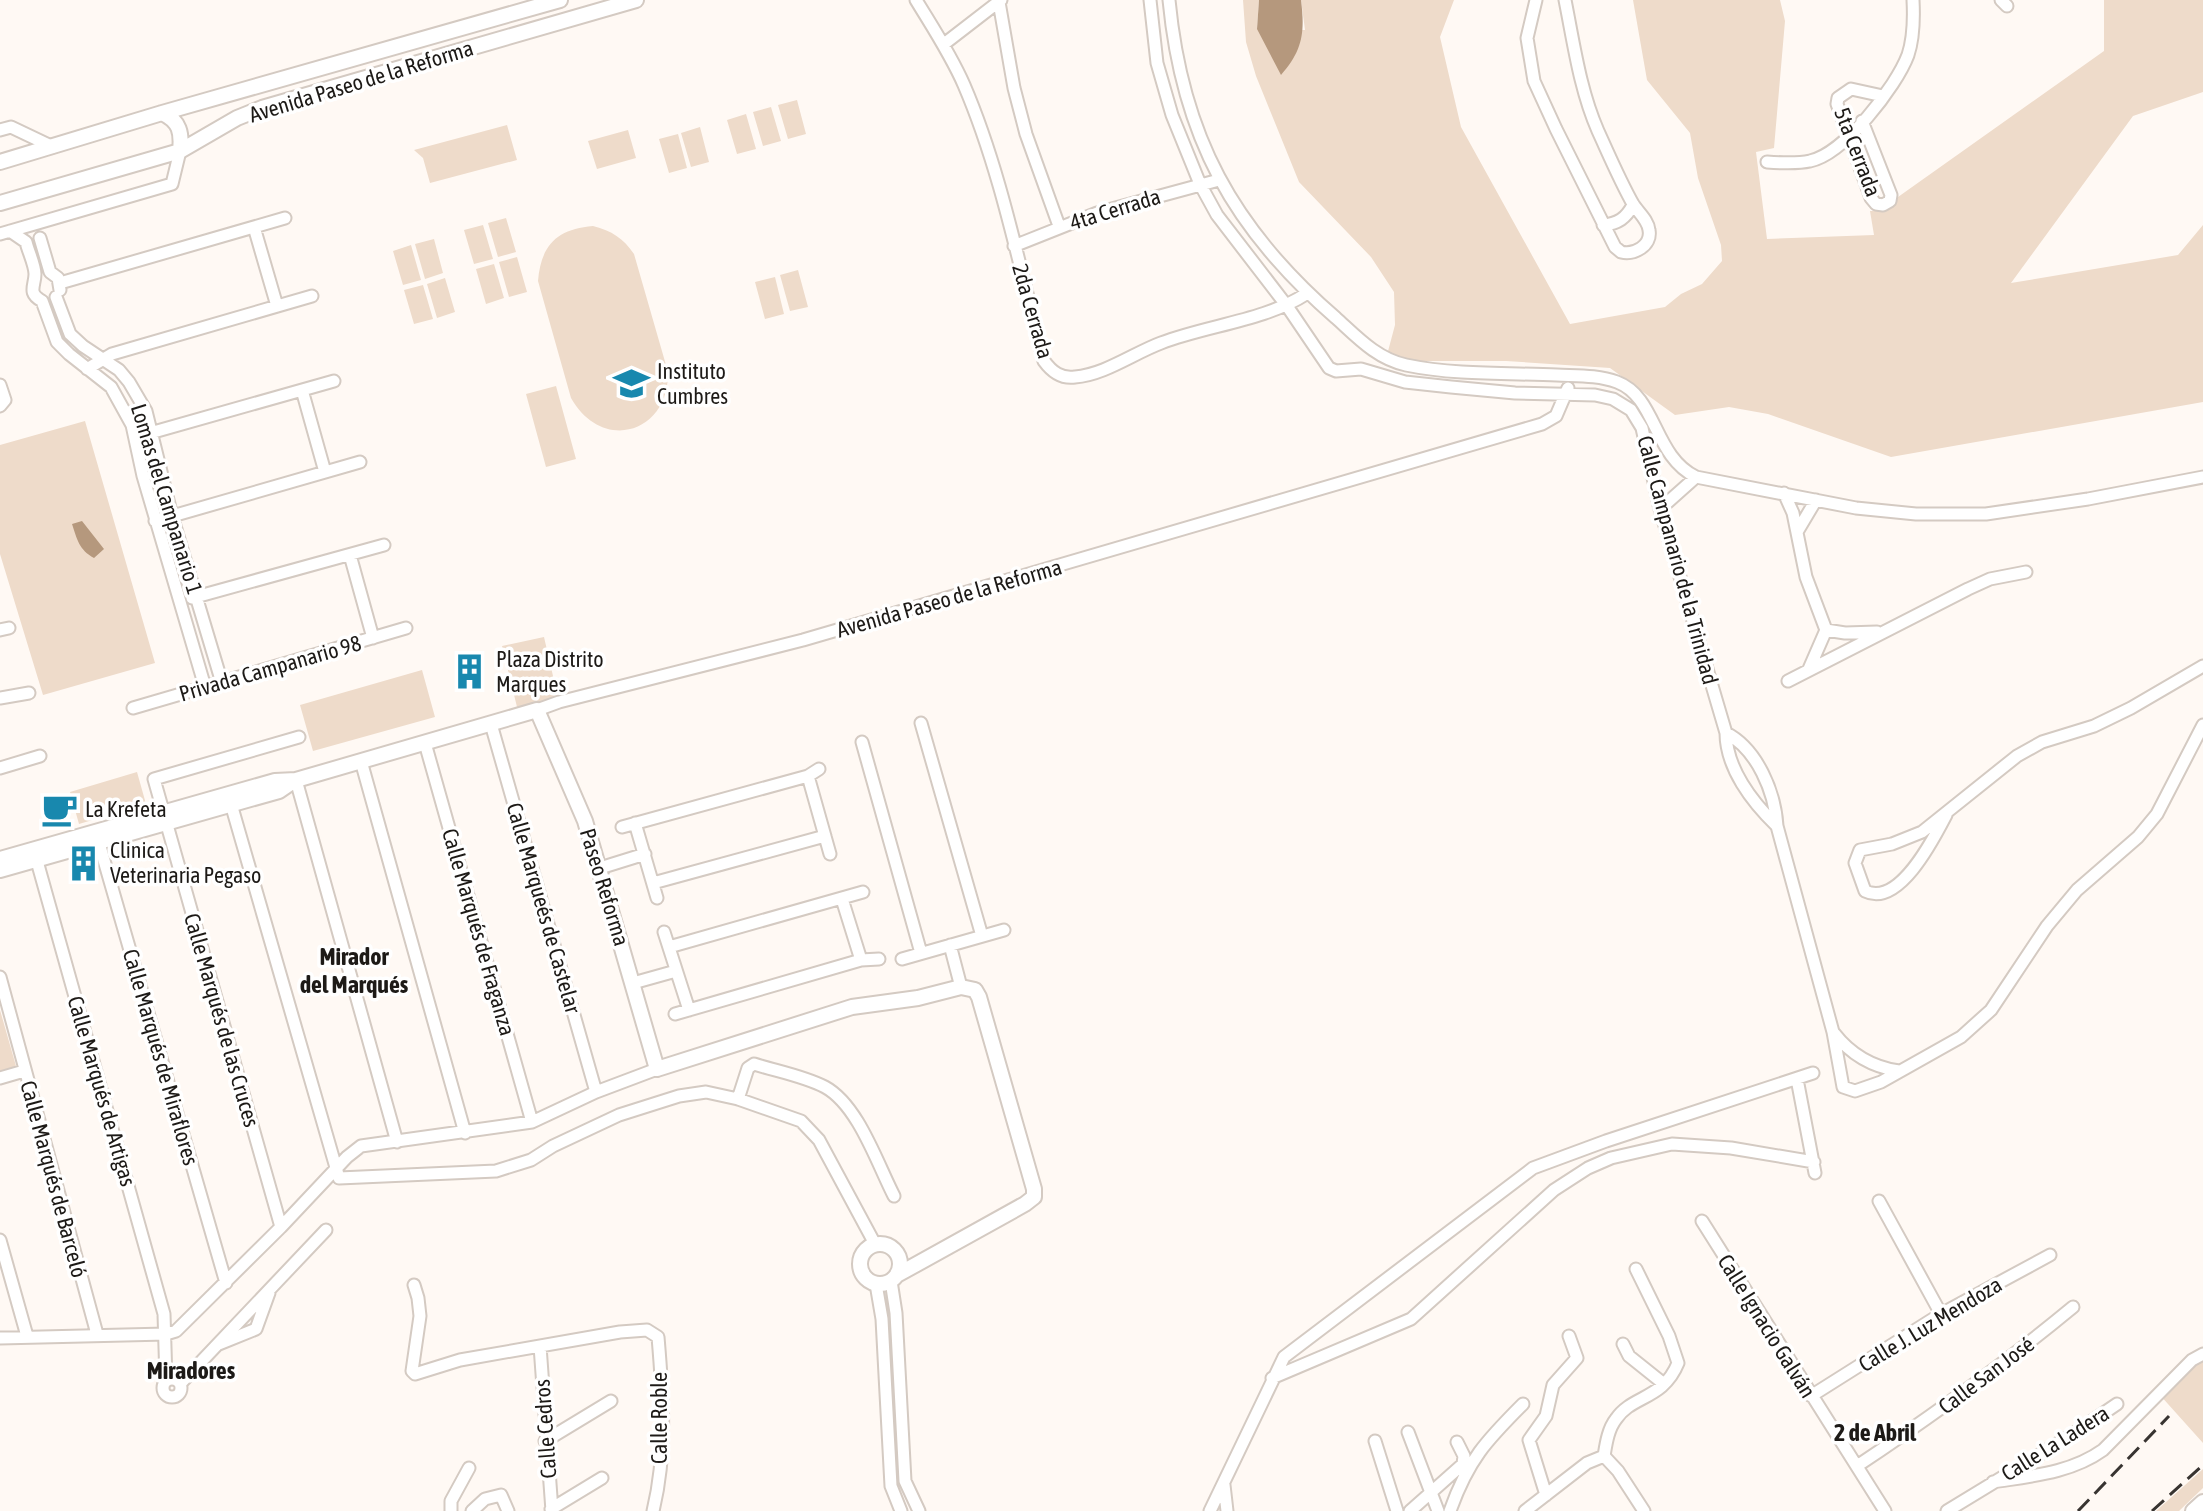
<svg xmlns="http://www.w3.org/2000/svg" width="2203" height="1511" font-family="'Asap Condensed',sans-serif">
<rect width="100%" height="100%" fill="#fff9f4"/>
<path fill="#eedbca" d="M1243,0H1259L1257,29L1305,30L1301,0H1454L1440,37L1461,127L1570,324L1665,307L1681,294L1702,284L1722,261L1721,245L1698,178L1690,133L1647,80L1633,0H1780L1785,21L1774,148L1756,152L1767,239L1874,235L1870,211C1883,212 1890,206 1898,197L2104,51V0H2203V92L2133,116L2011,283L2178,255L2203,225V402L1891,457L1768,414L1729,407L1675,415L1610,368L1506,361H1407L1387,355L1395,325L1394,292L1371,257L1299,182L1256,76L1246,42Z
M797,100L806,134L788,139L778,105Z
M771,107L781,141L763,146L753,112Z
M746,114L756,149L737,154L727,120Z
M507,125L517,160L430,183L423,158L414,150Z
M700,127L709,162L691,167L681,133Z
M628,130L636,158L597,169L588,141Z
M678,134L687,168L669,173L659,139Z
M506,218L516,252L498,257L488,223Z
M483,225L493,259L474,264L464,230Z
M593,226C612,231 623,238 634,254L668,372C669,434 602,453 571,398L538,281C541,245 557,229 593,226Z
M434,239L443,273L425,279L415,244Z
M411,245L421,280L403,285L393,251Z
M517,257L527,292L509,297L499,262Z
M494,264L504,298L486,304L476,269Z
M798,270L808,307L790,311L780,275Z
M775,277L784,314L765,319L755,282Z
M445,278L455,312L437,318L427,284Z
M423,285L433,319L414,324L404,290Z
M556,386L576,459L546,467L526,394Z
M85,421L155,663L43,695L0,554V445Z
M544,637L559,702L518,711L502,646Z
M422,670L435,717L313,751L300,705Z
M137,772L146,804L79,824L70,792Z
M0,1010L16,1066L0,1071Z
M2203,1351V1443L2159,1394Z
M2203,1469V1488L2179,1511H2156Z"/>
<path fill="#b5987d" d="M1259,0H1301C1305,32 1303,50 1281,75L1257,29Z
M82,521L104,549L94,558C79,550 77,539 72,524Z"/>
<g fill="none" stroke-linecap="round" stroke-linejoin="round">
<defs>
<path id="minor" d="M916,0C933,28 951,55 964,85C1001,171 1020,270 1044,361C1052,372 1061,379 1075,377C1104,375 1134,353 1161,343C1208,325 1264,321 1306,294
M1150,0L1157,63L1172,115L1200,184L1217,215L1287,306L1329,368L1336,371L1361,369L1405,382L1451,387L1515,393L1595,395L1613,399L1631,410L1642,428L1660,509L1726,733C1726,768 1752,802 1777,826
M1169,0C1182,136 1233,229 1336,318C1357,337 1377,359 1406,365C1454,375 1508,373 1557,375C1577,376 1598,375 1617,382C1657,397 1653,456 1696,477L1856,508L1916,514H1986L2088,499L2203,477
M1536,0L1527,38L1534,81L1556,129L1615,247L1621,252C1634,255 1652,246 1649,230C1648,220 1638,212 1633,204C1620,181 1609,155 1598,131C1580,90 1574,45 1565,0
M2001,0L2007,6
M999,2L1014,88L1026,134L1059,226
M944,44L1001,0
M1862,121L1891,195L1890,201L1883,205L1876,204L1871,198L1837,104L1838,98L1851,89L1883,96
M0,130L11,127L53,147
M1767,162C1781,163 1797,164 1810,161C1844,154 1896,87 1908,55C1914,37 1914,19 1913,0
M1603,225C1618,224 1626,218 1633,205
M254,227L277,306
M10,231L26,242C28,251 35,265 35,274C35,286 27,293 42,301
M0,234L172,184L180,151
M40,238L50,272L58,278L60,290
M1014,246L1097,213L1219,180
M60,283L285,218
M56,297L70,334L83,346L119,370L129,382L146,411L172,516L222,683
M42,301L57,342L69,354L111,387L132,425L143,476L205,687
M87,369L112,354L312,296
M0,385L5,400L0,406
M302,390L325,472
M136,437L334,381
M1784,493L1793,513L1806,577L1826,630L1809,669
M1660,509L1696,477
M155,521L360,462
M1797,532L1816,500
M350,555L373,638
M192,598L384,545
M0,630L9,628
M1826,630L1845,633L1877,632
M1788,681L1968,589L1990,579L2026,572
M0,698L29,693
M133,708L406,628
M537,710L559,702L803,640L1542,424L1556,416L1568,388
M921,723L982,936
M491,724L596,1092
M1726,733C1757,749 1775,792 1777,826L1833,1032L1843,1087L1855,1091L1881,1082L1961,1037L1991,1010L2047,926L2077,890L2138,837L2157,814L2203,725
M862,742L921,953
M425,743L532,1122
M361,761L465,1133
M0,768L40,756
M808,776L830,854
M296,780L397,1142
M229,797L339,1178L496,1171L531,1160L553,1146L619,1115L679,1096L706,1092L738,1099L801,1121L819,1140L875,1244
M1946,815C1934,838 1899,908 1865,891L1855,863L1860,850L1892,844L1922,832L2017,756L2042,742L2094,726L2131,708L2203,666
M635,823L657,898
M622,827L808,776L819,769
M97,836L226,1283
M35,854L164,1314L166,1381
M600,868L645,854
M653,883L825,836
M842,899L861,960
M664,932L689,1010
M950,945L961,987
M669,947L863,892
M902,959L1004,930
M0,977L97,1334
M633,983L676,971
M675,1014L861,960L879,959
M1834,1033C1851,1055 1872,1067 1899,1071
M0,1078L24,1071
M1797,1079L1815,1173
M738,1099L748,1068L754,1064C776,1071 804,1076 825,1087C858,1105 877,1163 894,1196
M1879,1201L1941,1314
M1702,1221L1885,1511
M281,1227L154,779L299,737
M0,1240L27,1336
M891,1281L896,1313L905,1481L919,1511
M876,1284L882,1319L891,1486L901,1511
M414,1285L418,1298L420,1316L412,1371L415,1374L460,1360L620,1332L647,1330L658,1337C663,1395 667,1454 653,1511
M0,1338L166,1334L176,1331L281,1227L347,1157L361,1146L532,1122L596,1092L657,1069
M219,1344L256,1329L269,1293
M1623,1344L1629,1356L1664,1384
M540,1346L552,1511
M1272,1378L1411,1319L1554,1190L1588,1168L1611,1158L1672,1144L1731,1148L1814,1162
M163 1388a9 9 0 1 1 18 0a9 9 0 1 1-18 0Z
M180,1384L326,1230
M1811,1396L1941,1314L2050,1255
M1408,1432L1438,1511
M545,1441L611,1401
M1375,1441L1397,1511
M1604,1456C1606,1444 1608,1429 1616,1419C1632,1395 1663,1400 1678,1363L1669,1336L1636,1269
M1604,1456L1618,1471L1644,1511
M1857,1466C1932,1416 2004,1364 2073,1307
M1993,1482C2031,1476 2071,1473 2103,1450L2192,1360L2203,1354
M1224,1485L1227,1511
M1546,1495L1529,1440L1546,1416L1553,1385L1577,1358L1569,1336
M551,1509L602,1478
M451,1511V1501L469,1468
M472,1511L485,1499L501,1495L508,1511
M1210,1511L1284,1357L1533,1168L1606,1141L1813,1073
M1410,1511L1463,1464L1464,1456L1457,1442
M1450,1511C1468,1460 1486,1441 1523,1404
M1525,1511L1587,1463L1604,1456
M1947,1511L2070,1436L2117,1404"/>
<path id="tertiary" d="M162,113C180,121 182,133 180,151
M0,162L162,113L560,0
M0,203L180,151L237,118L262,108L636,0
M0,859L275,781L296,780L537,710L585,821L657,1069L852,1007L918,998L961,987L975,990L979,997L1034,1189V1197L1025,1204L897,1275
M0,870L279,791L295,780
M860 1264a20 20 0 1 1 40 0a20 20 0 1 1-40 0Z
M2193,1511L2203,1502"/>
</defs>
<use href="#minor" stroke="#d4cac2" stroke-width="15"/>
<use href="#tertiary" stroke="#d4cac2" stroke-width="18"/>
<use href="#minor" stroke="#fff" stroke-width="11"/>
<use href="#tertiary" stroke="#fff" stroke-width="14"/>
<path stroke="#383431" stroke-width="3" stroke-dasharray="16 8" stroke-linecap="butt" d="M2078,1511L2169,1416
M2152,1511L2203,1465"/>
</g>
<defs>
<symbol id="school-bare" viewBox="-9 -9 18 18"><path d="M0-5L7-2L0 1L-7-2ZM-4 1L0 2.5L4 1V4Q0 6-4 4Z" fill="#1888ae" stroke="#fff" stroke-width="2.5" paint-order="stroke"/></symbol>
<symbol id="building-bare" viewBox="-9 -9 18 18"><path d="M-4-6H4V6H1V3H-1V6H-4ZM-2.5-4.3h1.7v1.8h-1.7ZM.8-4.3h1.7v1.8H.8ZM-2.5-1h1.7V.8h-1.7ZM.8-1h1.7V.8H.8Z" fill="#1888ae" stroke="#fff" stroke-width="2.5" paint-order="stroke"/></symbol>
<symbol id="cafe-bare" viewBox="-9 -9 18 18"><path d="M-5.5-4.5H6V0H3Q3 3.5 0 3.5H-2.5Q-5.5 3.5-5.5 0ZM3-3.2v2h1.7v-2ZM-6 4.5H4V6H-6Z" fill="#1888ae" stroke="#fff" stroke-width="2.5" paint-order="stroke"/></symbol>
</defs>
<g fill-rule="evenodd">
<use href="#school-bare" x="606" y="358" width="51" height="51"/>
<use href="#building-bare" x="444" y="646" width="51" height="51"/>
<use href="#cafe-bare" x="34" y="784" width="51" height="51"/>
<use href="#building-bare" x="58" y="838" width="51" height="51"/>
</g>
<g text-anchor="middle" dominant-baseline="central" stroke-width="7" stroke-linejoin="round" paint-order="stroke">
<g font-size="22" fill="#1d1a17" stroke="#fff">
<text transform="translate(361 81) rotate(-17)">Avenida Paseo de la Reforma</text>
<text transform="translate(1858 152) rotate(69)">5ta Cerrada</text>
<text transform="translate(1115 209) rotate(-17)">4ta Cerrada</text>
<text transform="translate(1033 311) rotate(74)">2da Cerrada</text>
<text transform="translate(167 499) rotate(73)">Lomas del Campanario 1</text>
<text transform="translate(1678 560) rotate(75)">Calle Campanario de la Trinidad</text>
<text transform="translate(949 598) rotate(-16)">Avenida Paseo de la Reforma</text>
<text transform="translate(270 668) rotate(-16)">Privada Campanario 98</text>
<text transform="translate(605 887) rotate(73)">Paseo Reforma</text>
<text transform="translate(544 908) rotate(74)">Calle Marqueés de Castelar</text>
<text transform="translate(479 932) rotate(74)">Calle Marqués de Fraganza</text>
<text transform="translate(222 1020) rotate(74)">Calle Marqués de las Cruces</text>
<text transform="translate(161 1057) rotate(74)">Calle Marqués de Miraflores</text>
<text transform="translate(102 1091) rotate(74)">Calle Marqués de Artigas</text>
<text transform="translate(54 1179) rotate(75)">Calle Marqués de Barceló</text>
<text transform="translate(1930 1324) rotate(-31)">Calle J. Luz Mendoza</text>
<text transform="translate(1767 1326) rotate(58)">Calle Ignacio Galván</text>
<text transform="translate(1986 1375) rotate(-37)">Calle San José</text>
<text transform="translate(659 1418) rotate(-90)">Calle Roble</text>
<text transform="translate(545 1429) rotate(-94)">Calle Cedros</text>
<text transform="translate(2055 1443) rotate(-32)">Calle La Ladera</text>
</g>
<g font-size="22" fill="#1d1a17" stroke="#fff" text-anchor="start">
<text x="657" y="371">Instituto<tspan x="657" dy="25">Cumbres</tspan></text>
<text x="496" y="659">Plaza Distrito<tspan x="496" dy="25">Marques</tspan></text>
<text x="85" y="809">La Krefeta</text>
<text x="110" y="850">Clinica<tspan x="110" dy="25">Veterinaria Pegaso</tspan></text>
</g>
<g font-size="24" font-weight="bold" fill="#1d1a17" stroke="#fff">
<text x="354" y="956">Mirador<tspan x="354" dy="28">del Marqués</tspan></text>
<text x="191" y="1370">Miradores</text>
<text x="1875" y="1432">2 de Abril</text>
</g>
</g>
</svg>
